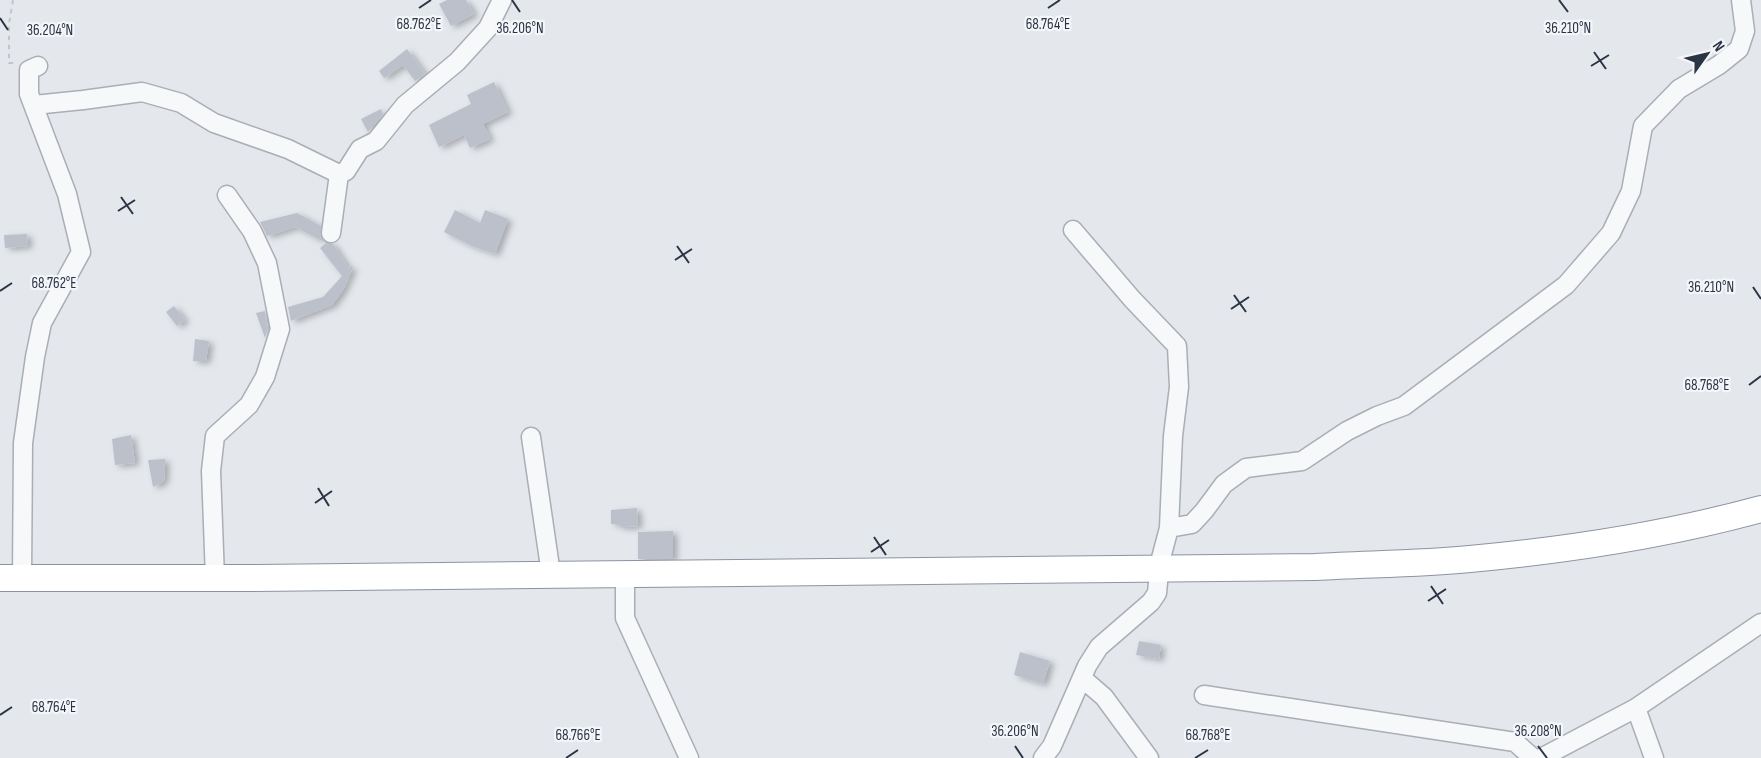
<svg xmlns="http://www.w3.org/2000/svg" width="1761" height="758" font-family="'Sofia Sans Condensed',sans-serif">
<defs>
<filter id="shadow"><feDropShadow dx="4.5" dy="2.5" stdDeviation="3" flood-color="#0004"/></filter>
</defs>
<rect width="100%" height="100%" fill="#e4e7ec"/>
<path fill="#bbc0ca" filter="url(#shadow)" d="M447,0H466L474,14L451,26L439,4Z
M407,49L425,74L415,81L403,65L384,78L379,71Z
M494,82L508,112L483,124L490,139L470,148L464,135L439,147L429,125L471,104L467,95Z
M381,109L383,114L368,132L361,119Z
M455,210L480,223L485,210L508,219L495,254L472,246L444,232Z
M297,213L321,226L320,237L324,241L333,244L349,269L351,266L353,267L343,290L332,305L291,321L288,307L323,297L342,276L320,248L326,243L295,227L267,236L260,222Z
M27,234L28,246L5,248L4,235Z
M174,306L185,320L177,326L166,312Z
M265,311L268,328L265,338L256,313Z
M195,339L209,341L206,361H193Z
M131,435L135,463L115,465L112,439Z
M165,459L164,481L153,487L148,460Z
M637,508L638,526L621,527L619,524H611V510Z
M673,531V559H638V532Z
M1139,641L1161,645L1159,659L1136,655Z
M1020,652L1050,661L1043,684L1014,675Z"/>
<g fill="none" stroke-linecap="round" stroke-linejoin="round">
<defs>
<path id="minor" d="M34,105L83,100L142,92L181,103L214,123L288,149L339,174L346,171L360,149L376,141L405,105L457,62L488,28L502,0
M331,233L339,174
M531,437L551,574
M1169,528L1192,524L1204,511L1224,484L1246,468L1302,461L1347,431L1377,416L1404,406L1566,285L1611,233L1631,191L1643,126L1679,89L1719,65L1739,49L1745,31L1741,0
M625,573V618L689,758
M22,578L23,443L35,357L42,323L81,252L67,194L29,94V70L38,66
M215,578L211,471L215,436L249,405L265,377L280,329L267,263L252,231L227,195
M1082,678L1104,697L1149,758
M1204,695L1515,742L1533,758
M1636,708L1654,758
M1043,758L1052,746L1087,666L1099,647L1151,602L1157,593L1160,562L1169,528L1173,436L1179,387L1177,346L1132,299L1073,230
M1541,758L1636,708L1761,623"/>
<path id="highway" d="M0,578H255L1315,567C1367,564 1418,564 1470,559C1568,550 1666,535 1761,509"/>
</defs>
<use href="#minor" stroke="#a9aeb7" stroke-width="21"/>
<use href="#highway" stroke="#8b94a3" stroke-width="28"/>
<path stroke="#c2c5cb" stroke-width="2" stroke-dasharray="4.5 4.5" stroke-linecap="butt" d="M13,0L9,24V63H15"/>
<use href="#minor" stroke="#f7f8fa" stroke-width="18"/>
<use href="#highway" stroke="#fff" stroke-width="26"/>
</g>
<path fill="none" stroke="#2b3445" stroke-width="2" d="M512,0L520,12M1559,0L1568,12M419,8L431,0M1048,8L1060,0M0,18L8,30M1594,52L1606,69M1591,66L1609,55M121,197L133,214M118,211L135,200M677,246L689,263M675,260L692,249M1753,287L1761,299M0,291L12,283M1234,295L1246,312M1231,309L1249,297M1749,385L1761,376M318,488L329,506M315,503L332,491M874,537L886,555M871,552L889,540M1431,586L1443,604M1428,601L1446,589M0,715L12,707M1015,746L1023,758M1538,746L1547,758M566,758L578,750M1195,758L1208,750"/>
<g font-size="15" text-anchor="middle" fill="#2b3445" stroke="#f4f6f9" stroke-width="4.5" stroke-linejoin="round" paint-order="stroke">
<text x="419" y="29">68.762°E</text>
<text x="1048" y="29">68.764°E</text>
<text x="1568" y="33">36.210°N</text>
<text x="520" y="33">36.206°N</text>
<text x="50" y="35">36.204°N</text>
<text x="54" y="288">68.762°E</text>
<text x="1711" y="292">36.210°N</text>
<text x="1707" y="390">68.768°E</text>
<text x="54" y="712">68.764°E</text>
<text x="1015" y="736">36.206°N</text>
<text x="1538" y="736">36.208°N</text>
<text x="578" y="740">68.766°E</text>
<text x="1208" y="740">68.768°E</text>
</g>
<g transform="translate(1707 54) rotate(56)" stroke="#f4f6f9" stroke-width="4.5" paint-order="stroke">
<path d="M0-4.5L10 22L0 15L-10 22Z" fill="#2b3445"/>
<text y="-9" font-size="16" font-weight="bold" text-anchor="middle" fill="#2b3445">N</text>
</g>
</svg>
